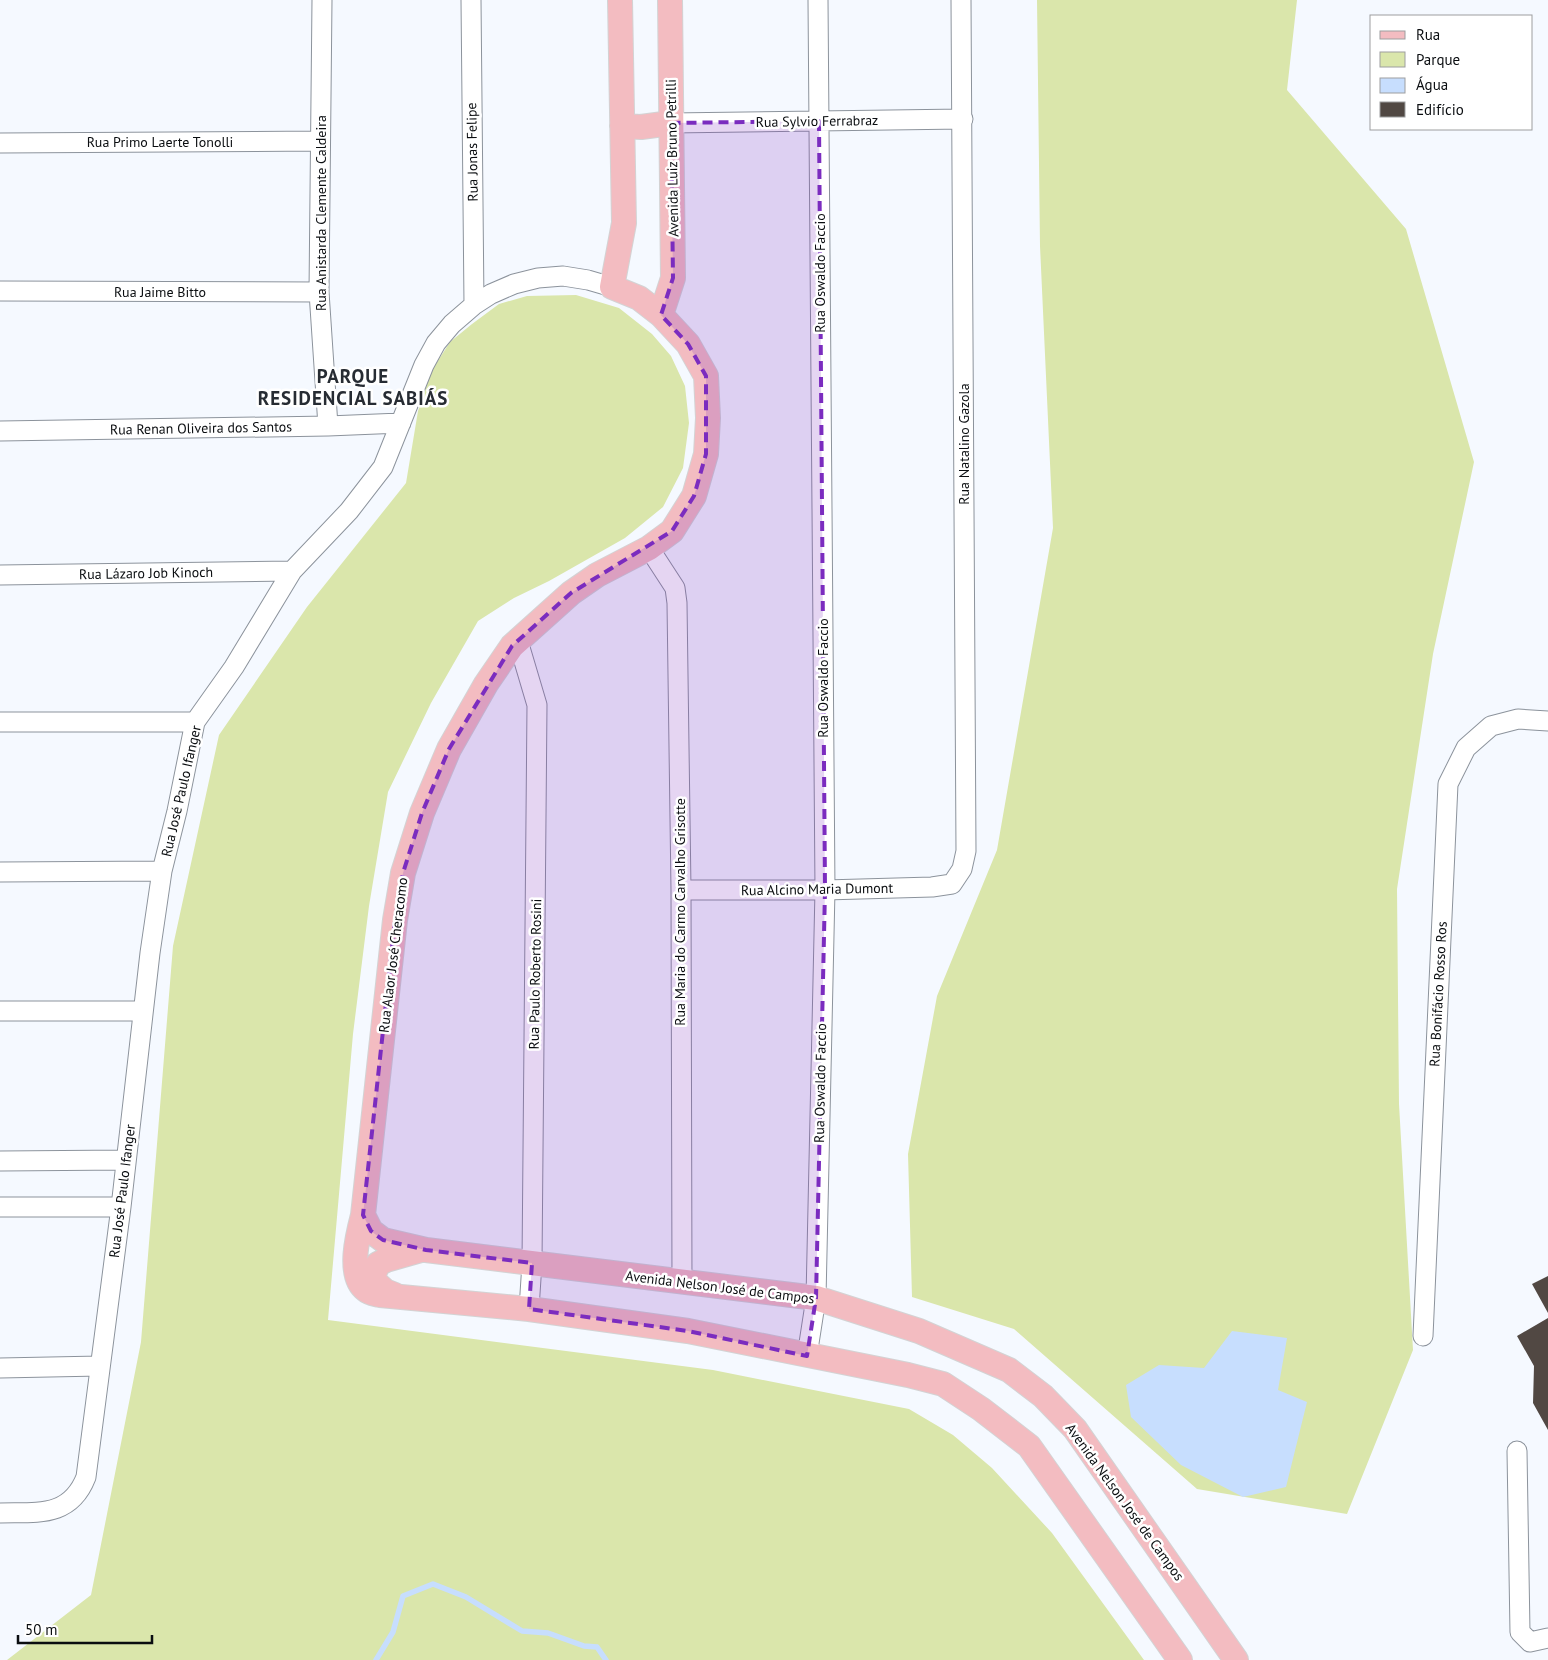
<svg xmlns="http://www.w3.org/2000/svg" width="1548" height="1660" font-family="'PT Sans',sans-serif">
<rect width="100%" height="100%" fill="#f5f9ff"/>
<path fill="#dae6ab" d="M1037,0H1297L1287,90L1406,229L1474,462L1433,654L1397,889L1399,1104L1413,1350L1347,1514L1197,1489L1014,1329L912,1297L908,1154L937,996L997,850L1053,528L1040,246Z
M576,295L619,308L652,334L671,356L685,386L689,423L683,468L663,507L625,538L549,581L514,598L478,621L431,703L388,792L369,906L353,1034L328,1320L713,1370L909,1409L953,1435L992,1468L1052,1533L1144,1660H7L91,1595L141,1342L173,946L219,735L307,607L406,483L418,411L432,370L450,342L472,324L499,304L527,296Z"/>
<path fill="#c7defe" d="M1232,1331L1287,1338L1278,1390L1307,1402L1286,1487L1243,1497L1181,1465L1131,1417L1126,1385L1159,1365L1204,1368Z"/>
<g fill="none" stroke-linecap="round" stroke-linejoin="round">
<path stroke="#c7defe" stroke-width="5.5" d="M376,1660L393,1632L403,1596L433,1584L466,1597L522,1631L548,1633L584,1646L597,1647L606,1660"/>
</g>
<path fill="#514843" d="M1548,1276V1313L1532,1284Z
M1548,1318V1430L1533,1403L1534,1366L1517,1336Z"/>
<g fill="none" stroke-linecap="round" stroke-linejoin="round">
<defs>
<path id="minor" d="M322,0L319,292L328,426
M471,0L474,305
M671,123L963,119
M0,143L320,141
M0,291L319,292
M0,431L328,426L401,423
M649,548L675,588L677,603L681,890L682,1283
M0,575L292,571
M518,641L537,705L532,1263L529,1309
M0,722H195
M0,872L162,871
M681,890H825L932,887L952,884L962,869L966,851L961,0
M0,1011H143
M0,1161L126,1160
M0,1207H121
M1423,1336L1448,784L1466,748L1491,726L1518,719L1548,721
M807,1356L816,1298L825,890L818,0
M0,1368L100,1366
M1517,1451L1520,1632L1530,1642L1548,1638
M0,1513C37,1512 70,1518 86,1477L121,1207L150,953L162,871L177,811L195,722L234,667L292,571L349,511L383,467L424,365L436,343L452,324L474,305L491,294L514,284L538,278L563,276L588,280L612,287"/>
<path id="major" d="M620,0L624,223L612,287L639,298L661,315L688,344L706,376L708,418L706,454L694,496L672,531L649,548L597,575L571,593L512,646L486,684L449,749L422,813L403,873L395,920L363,1215C358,1234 347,1276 366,1290C369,1293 376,1294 380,1295L529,1309L688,1331L908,1375L943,1384L981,1409L1029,1446L1180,1660
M622,126L641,127L671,123
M661,315L673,278L670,0
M363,1215L371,1231L383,1240L426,1250L816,1298L919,1331L1009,1370L1043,1396L1075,1429L1236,1660
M395,1295L385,1291L375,1282L374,1274L378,1264L386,1260L421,1250"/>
</defs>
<use href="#minor" stroke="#8c939c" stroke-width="21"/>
<use href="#major" stroke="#d3d3d4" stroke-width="26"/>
<use href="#minor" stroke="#fff" stroke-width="19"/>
<use href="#major" stroke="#f3bcc1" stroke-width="24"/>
</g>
<path fill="#7b2cbf" fill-opacity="0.2" stroke="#7b2cbf" stroke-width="4" stroke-dasharray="10 6" stroke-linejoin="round" d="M819,121L825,890L816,1298L807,1356L688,1331L529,1309L532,1263L426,1250L383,1240L371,1231L363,1215L395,920L403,873L422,813L449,749L512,646L571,593L672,531L694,496L706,454V376L688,344L661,315L673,278L671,123Z"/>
<g text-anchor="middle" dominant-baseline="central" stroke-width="5" stroke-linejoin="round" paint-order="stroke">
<g font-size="14" fill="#0a0d10" stroke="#fff">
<text transform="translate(817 121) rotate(-1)">Rua Sylvio Ferrabraz</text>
<text x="160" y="142">Rua Primo Laerte Tonolli</text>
<text transform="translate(472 152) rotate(-91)">Rua Jonas Felipe</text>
<text transform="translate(672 158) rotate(-91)">Avenida Luiz Bruno Petrilli</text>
<text transform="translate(321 213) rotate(-90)">Rua Anistarda Clemente Caldeira</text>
<text transform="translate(820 273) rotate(-90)">Rua Oswaldo Faccio</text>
<text x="160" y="292">Rua Jaime Bitto</text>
<text transform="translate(201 428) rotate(-1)">Rua Renan Oliveira dos Santos</text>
<text transform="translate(964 444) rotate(-90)">Rua Natalino Gazola</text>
<text transform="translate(146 573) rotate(-1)">Rua Lázaro Job Kinoch</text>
<text transform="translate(823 678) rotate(-90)">Rua Oswaldo Faccio</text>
<text transform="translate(181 791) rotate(-77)">Rua José Paulo Ifanger</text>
<text transform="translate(817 889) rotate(-1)">Rua Alcino Maria Dumont</text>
<text transform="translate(680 912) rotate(-90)">Rua Maria do Carmo Carvalho Grisotte</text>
<text transform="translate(393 955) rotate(-83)">Rua Alaor José Cheracomo</text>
<text transform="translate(535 974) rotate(-89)">Rua Paulo Roberto Rosini</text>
<text transform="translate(1438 994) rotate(-87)">Rua Bonifácio Rosso Ros</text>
<text transform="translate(820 1083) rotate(-89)">Rua Oswaldo Faccio</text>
<text transform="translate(122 1191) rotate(-83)">Rua José Paulo Ifanger</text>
<text transform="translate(720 1287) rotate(7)">Avenida Nelson José de Campos</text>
<text transform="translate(1125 1502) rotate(54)">Avenida Nelson José de Campos</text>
</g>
<g font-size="19" font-weight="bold" letter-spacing="1" fill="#272c33" stroke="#fff">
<text x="353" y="376">PARQUE<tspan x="353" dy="22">RESIDENCIAL SABIÁS</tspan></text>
</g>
</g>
<rect x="1370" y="15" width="162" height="115" fill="#ffffff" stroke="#9d9e9f"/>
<rect x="1380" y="31" width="25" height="8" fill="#f3bcc1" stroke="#9d9e9f"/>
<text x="1416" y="40" font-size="15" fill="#0a0d10">Rua</text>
<rect x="1380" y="52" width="25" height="15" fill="#dae6ab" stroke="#9d9e9f"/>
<text x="1416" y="65" font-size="15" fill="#0a0d10">Parque</text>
<rect x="1380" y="78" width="25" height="15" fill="#c7defe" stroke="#9d9e9f"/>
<text x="1416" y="90" font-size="15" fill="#0a0d10">Água</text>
<rect x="1380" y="102" width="25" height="15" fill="#514843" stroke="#9d9e9f"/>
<text x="1416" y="115" font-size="15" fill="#0a0d10">Edifício</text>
<path d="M18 1635v8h134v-8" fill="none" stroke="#0a0d10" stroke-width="2.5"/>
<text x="25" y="1635" font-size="15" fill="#0a0d10" stroke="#ffffff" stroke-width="4" paint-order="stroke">50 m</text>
</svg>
